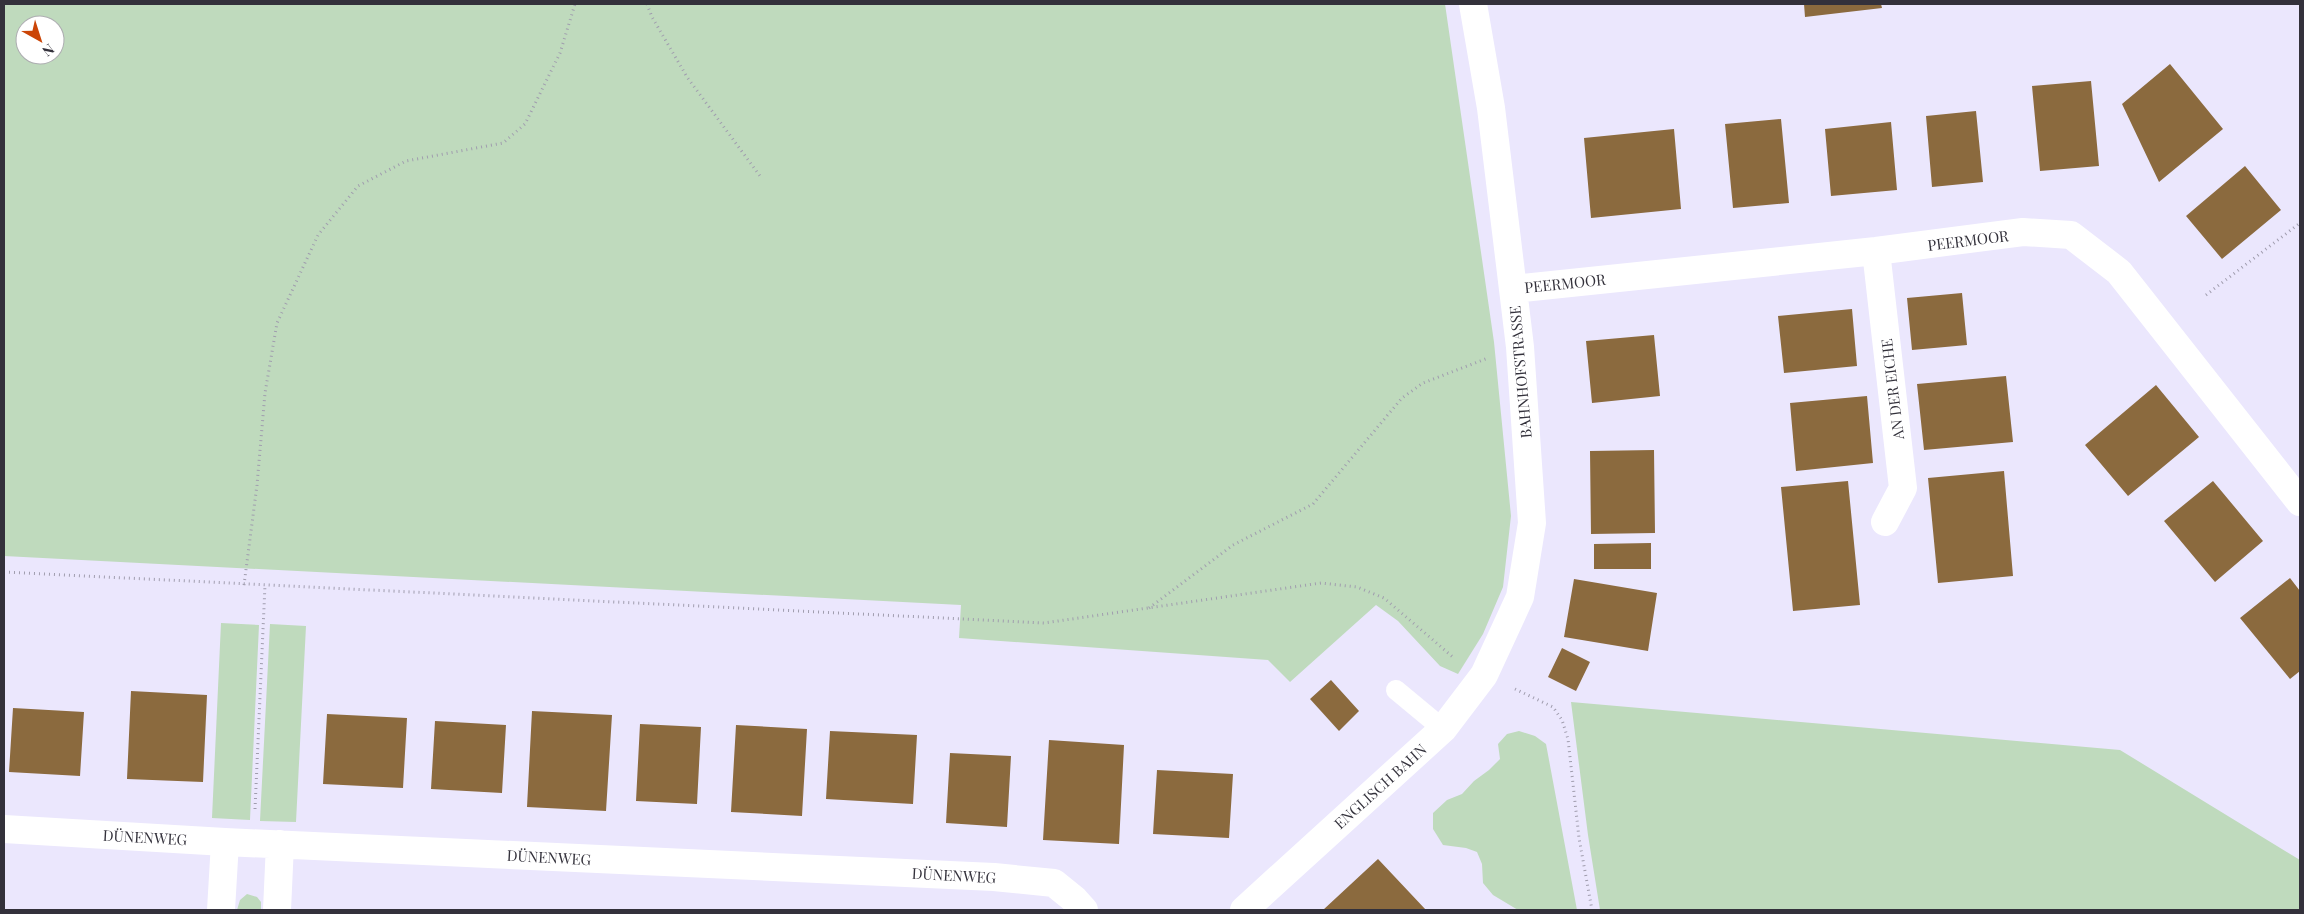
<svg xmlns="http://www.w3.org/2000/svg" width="2304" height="914" font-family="'Playfair Display',serif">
<rect width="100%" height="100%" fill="#ebe7fd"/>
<path fill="#bfdabd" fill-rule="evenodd" d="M4,4H1445L1494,342L1511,516L1503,587L1483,634L1458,674L1440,666L1398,621L1376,605L1290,682L1268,660L959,638L961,605L4,556ZM25,25H55V55H25Z
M221,623L259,625L250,820L212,818Z
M270,624L306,626L296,822L260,821Z
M1571,702L2120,750L2300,860V910H1600L1588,835Z
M1519,731L1535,736L1546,744L1577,910H1518L1493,895L1483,883L1482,864L1477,852L1466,848L1443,845L1433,829V813L1447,800L1462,794L1474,781L1489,770L1500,759L1498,744L1507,734Z
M247,894L257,897L261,902V910H237L240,900Z"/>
<path fill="#8b6a3e" d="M1804,4H1881L1882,8L1805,17Z
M2170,64L2223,129L2159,182L2122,104Z
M2091,81L2099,166L2040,171L2032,86Z
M1976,111L1983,182L1932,187L1926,116Z
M1781,119L1789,203L1733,208L1725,124Z
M1891,122L1897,190L1831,196L1825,129Z
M1674,129L1681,209L1591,218L1584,138Z
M2245,166L2281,210L2222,259L2186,216Z
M1962,293L1967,345L1912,350L1907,298Z
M1852,309L1857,366L1784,373L1778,316Z
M1654,335L1660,396L1592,403L1586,341Z
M2006,376L2013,442L1924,450L1917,384Z
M2156,385L2199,437L2128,496L2085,445Z
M1867,396L1873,463L1796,471L1790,403Z
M1654,450L1655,533L1591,534L1590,451Z
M2004,471L2013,576L1938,583L1928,478Z
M1848,481L1860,605L1793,611L1781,487Z
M2213,481L2263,541L2215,582L2164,521Z
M1651,543V569H1594V544Z
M2290,578L2300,591V671L2290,679L2240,618Z
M1574,579L1657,593L1648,651L1564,637Z
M1562,648L1590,662L1576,691L1548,677Z
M1331,680L1359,711L1339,731L1310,699Z
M131,691L207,695L203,782L127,779Z
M13,708L84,712L80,776L9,772Z
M532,711L612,715L606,811L527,807Z
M327,714L407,718L403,788L323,784Z
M435,721L506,725L502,793L431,789Z
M640,724L701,727L697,804L636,801Z
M736,725L807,729L802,816L731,812Z
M830,731L917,735L913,804L826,799Z
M1049,740L1124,745L1119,844L1043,840Z
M950,753L1011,756L1007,827L946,823Z
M1157,770L1233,774L1229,838L1153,834Z
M1378,859L1426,910H1323Z"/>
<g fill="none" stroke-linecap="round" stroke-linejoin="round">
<path stroke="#a09dae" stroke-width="3" stroke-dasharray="1 4" stroke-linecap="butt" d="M647,4L652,17L687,77L760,176
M2206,295L2300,223
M4,572L1044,623L1321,583L1357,587L1384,598L1454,658
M244,585L257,485L265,393L277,323L318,235L358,186L406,161L503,143L525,124L560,53L575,4
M1149,608L1233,545L1313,504L1402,398L1423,383L1488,358
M1515,689L1553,707L1562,720L1568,739L1579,838L1592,910
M255,809L265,585"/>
<path stroke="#fff" stroke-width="20" d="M1396,690L1443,729"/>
<path stroke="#fff" stroke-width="28" d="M1876,251L1903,488L1885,522
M1514,289L1876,251L2023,232L2071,235L2119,272L2300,502
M4,829L225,842L994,877L1054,883L1075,900L1084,910
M221,910L225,842
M277,910L280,844
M1244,910L1443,729L1484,675L1520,597L1532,523L1520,347L1491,108L1473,4"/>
</g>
<g text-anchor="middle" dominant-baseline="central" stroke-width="5" stroke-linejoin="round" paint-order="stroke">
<g font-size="15" fill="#33313b" stroke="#fff">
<text transform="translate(1968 240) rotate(-7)">PEERMOOR</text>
<text transform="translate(1565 283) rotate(-6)">PEERMOOR</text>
<text transform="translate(1520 372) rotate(-95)">BAHNHOFSTRASSE</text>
<text transform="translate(1892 389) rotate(-97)">AN DER EICHE</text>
<text transform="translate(1380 786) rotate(-42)">ENGLISCH BAHN</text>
<text transform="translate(145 837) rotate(3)">DÜNENWEG</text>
<text transform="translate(549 857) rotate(3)">DÜNENWEG</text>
<text transform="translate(954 875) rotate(3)">DÜNENWEG</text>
</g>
</g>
<rect width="2304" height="914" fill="none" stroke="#33313b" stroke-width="10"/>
<g transform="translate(40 40) rotate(141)"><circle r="24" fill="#ffffff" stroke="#adadb1"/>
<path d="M0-4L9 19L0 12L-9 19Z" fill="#cb4507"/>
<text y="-8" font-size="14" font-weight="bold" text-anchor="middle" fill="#33313b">N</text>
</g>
</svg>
